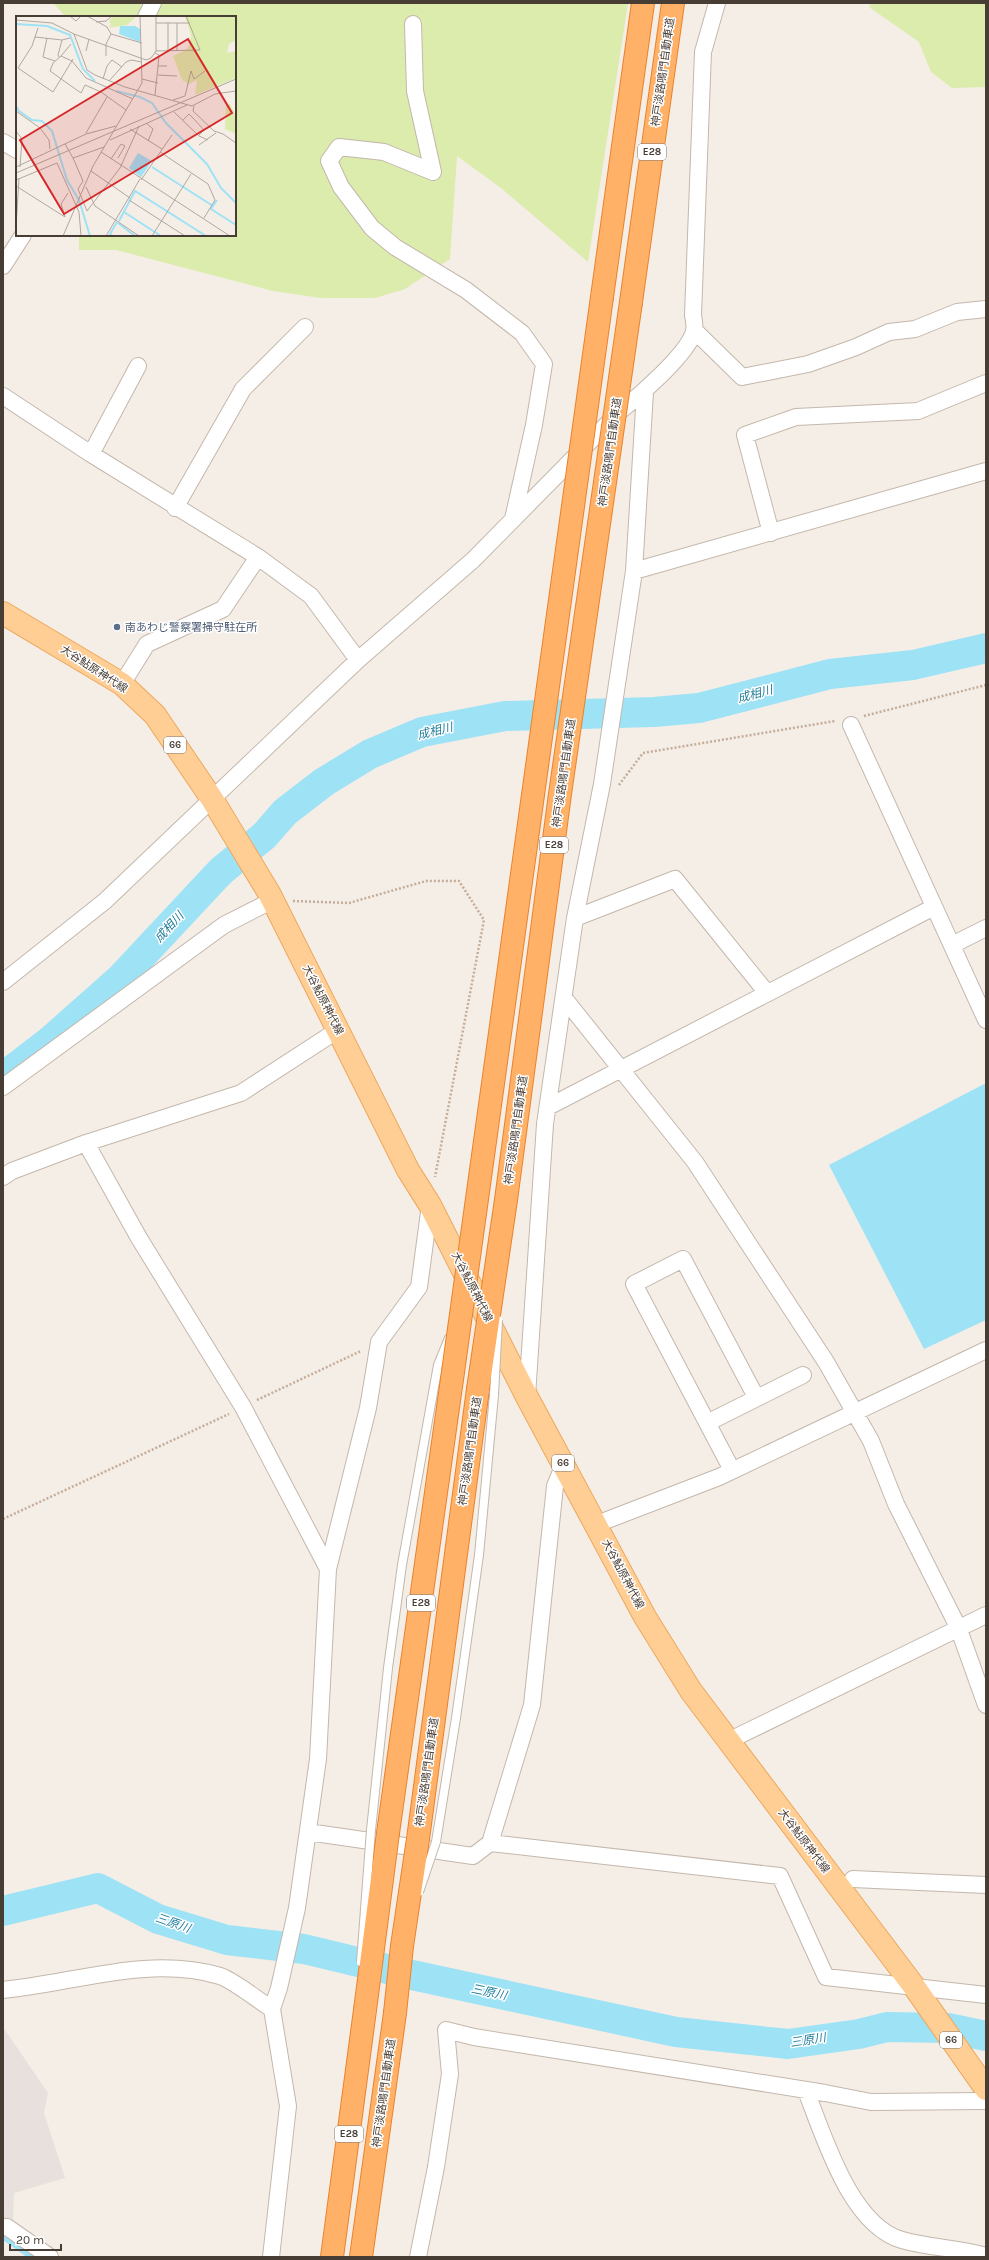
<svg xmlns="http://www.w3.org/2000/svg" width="989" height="2260" font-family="Karla,'Noto Sans JP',sans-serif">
<rect width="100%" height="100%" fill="#f5eee7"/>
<path fill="#e7e0dc" d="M3,2027L48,2093L44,2113L65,2178L14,2193L13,2219L3,2220Z"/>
<path fill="#dbecac" d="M53,3H628L588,262L501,188L457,156L450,259L405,289L375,298H321L273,291L116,250H79V235H235V17H66Z
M871,3H986V87L952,88L931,72L919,42L869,7Z"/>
<path fill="#9ee2f6" d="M986,1083V1320L924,1349L829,1165Z"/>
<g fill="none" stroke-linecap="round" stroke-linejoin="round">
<path stroke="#9ee2f6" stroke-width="5" d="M3,2237L31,2257"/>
<path stroke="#9ee2f6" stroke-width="30" d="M3,1077L50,1041L120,979L221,871L264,836L285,812L324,782L370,754L422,732L505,716L654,712L699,708L830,674L913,665L986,648
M3,1911L98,1888L158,1919L227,1940L304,1949L412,1975L676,2032L788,2044L859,2034L887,2027L948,2028L986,2036"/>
<defs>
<path id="service" d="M371,1830L388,1668L402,1565L438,1365L449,1338
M436,1842L456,1718L479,1555L494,1395"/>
<path id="minor" d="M146,17L153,3
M413,24L415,91L433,172L384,152L339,147L329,161L341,187L372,228L395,247L466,290L522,333L544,364L534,425L513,519
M3,142L17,150
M3,266L23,235
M695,331L742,377L808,364L856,347L889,332L915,329L957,312L986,309
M138,366L91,454L258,557L311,596L358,660
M3,396L91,454
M175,508L243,389L305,327
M771,533L745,435L796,417L918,411L986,383
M634,571L986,471
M122,684L147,644L223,609L258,557
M851,725L986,1020
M575,918L675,879L767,993
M952,945L986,928
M3,982L105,901L358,660L473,560L619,412C638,397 689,353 694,331C695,327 694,320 693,315L703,52L717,3
M564,998L695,1162L826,1362L871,1441L896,1504L958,1627L986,1705
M3,1087L224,925L273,900
M548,1107L934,907
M86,1143L139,1238L243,1407L328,1569
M3,1177L12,1171L86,1143L241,1093L338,1030
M527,1396L545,1124L575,918L602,784L634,571L645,392
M707,1423L803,1375
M732,1470L634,1284L683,1259L756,1397
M597,1524L719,1477L986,1350
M728,1741L986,1615
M308,1832L473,1856L490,1843L532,1705L555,1486L564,1464
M490,1843L780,1876L826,1977L986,1995
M853,1879L986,1885
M3,1990C75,1983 148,1955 220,1976C233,1980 259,2001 272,2009
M806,2091C824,2136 850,2225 902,2240C930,2248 959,2248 986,2256
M3,2227H7L50,2257
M271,2257L288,2106L272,2009L279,1988L297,1908L318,1759L328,1569L368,1408L379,1342L419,1287L430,1205
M418,2257L436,2167L450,2074L446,2030L474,2037L825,2093L871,2102L986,2101"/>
<path id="primary" d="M3,613L122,684L155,715L212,799L269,893L408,1170L430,1205L527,1397L645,1617L691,1691L913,1985L986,2089"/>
<path id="motorway" d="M602,297L643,3
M631,302L673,3
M388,1833L453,1372
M418,1839L478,1389
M332,2257L365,2010
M361,2257L395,2013"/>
</defs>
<use href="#service" stroke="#c4b7ab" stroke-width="10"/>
<use href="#minor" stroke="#c4b7ab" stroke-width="18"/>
<use href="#primary" stroke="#eda85c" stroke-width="24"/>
<use href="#motorway" stroke="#ea822c" stroke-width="24"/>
<path stroke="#c4ad99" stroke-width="2.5" stroke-dasharray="2 2" stroke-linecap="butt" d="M864,716L986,685
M619,785L643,753L835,721
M293,901L349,903L426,881H459L484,920L435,1177
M257,1400L361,1351
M3,1519L229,1414"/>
<use href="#service" stroke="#fff" stroke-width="8"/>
<use href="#minor" stroke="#fff" stroke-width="16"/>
<use href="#primary" stroke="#ffce95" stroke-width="22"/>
<use href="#motorway" stroke="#ffb267" stroke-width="22"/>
<defs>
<path id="service-bridge" d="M494,1395L498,1320
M419,1892L436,1842
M361,1962L371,1830"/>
<path id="motorway-bridge" d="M453,1372L602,297
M478,1389L506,1200L560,794L631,302
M365,2010L388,1833
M395,2013L402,1946L418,1839"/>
</defs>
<use href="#service-bridge" stroke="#c4b7ab" stroke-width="10" stroke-linecap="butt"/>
<use href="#motorway-bridge" stroke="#ea822c" stroke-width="24" stroke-linecap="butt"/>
<use href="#service-bridge" stroke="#fff" stroke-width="8"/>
<use href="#motorway-bridge" stroke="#ffb267" stroke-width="22"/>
</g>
<circle fill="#5c6f8a" stroke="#fff" stroke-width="1.5" cx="117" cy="627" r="4"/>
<g text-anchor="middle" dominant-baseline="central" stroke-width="3" stroke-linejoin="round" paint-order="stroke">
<g fill="#fff" stroke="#7f7772" stroke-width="1">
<rect x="638" y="144" width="28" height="16" rx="3"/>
<rect x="164" y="737" width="22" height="16" rx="3"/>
<rect x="540" y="837" width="28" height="16" rx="3"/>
<rect x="552" y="1455" width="22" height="16" rx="3"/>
<rect x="407" y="1595" width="28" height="16" rx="3"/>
<rect x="940" y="2032" width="22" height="16" rx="3"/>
<rect x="335" y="2126" width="28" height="16" rx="3"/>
</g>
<g font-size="10" font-weight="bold" fill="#483d35">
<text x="652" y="152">E28</text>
<text x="175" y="745">66</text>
<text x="554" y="845">E28</text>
<text x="563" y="1463">66</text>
<text x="421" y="1603">E28</text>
<text x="951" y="2040">66</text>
<text x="349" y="2134">E28</text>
</g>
<g font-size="11" fill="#483d35" stroke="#fff">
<text transform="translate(663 72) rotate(-82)">神戸淡路鳴門自動車道</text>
<text transform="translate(610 452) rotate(-82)">神戸淡路鳴門自動車道</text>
<text transform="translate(94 669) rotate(33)">大谷鮎原神代線</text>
<text transform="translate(564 773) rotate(-82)">神戸淡路鳴門自動車道</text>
<text transform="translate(323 1000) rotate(63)">大谷鮎原神代線</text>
<text transform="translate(516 1130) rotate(-82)">神戸淡路鳴門自動車道</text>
<text transform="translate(472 1287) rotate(63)">大谷鮎原神代線</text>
<text transform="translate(470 1451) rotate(-82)">神戸淡路鳴門自動車道</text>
<text transform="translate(623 1574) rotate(62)">大谷鮎原神代線</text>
<text transform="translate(427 1772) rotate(-82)">神戸淡路鳴門自動車道</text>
<text transform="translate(804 1841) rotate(53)">大谷鮎原神代線</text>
<text transform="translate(384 2093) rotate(-82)">神戸淡路鳴門自動車道</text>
</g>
<g font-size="11" fill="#4e5e75" stroke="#fff" text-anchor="start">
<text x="125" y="627">南あわじ警察署掃守駐在所</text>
</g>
<g font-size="12" font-style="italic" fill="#217d9b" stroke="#fff">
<text transform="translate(755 694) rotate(-15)">成相川</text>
<text transform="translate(435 731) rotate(-14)">成相川</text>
<text transform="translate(169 927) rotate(-47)">成相川</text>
<text transform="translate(173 1923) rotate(19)">三原川</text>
<text transform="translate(489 1992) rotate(12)">三原川</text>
<text transform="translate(808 2040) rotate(-9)">三原川</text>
</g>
</g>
<g transform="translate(16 16)">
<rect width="220" height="220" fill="#f5eee7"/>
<path d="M98,0H119V2L111,9L93,12L95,8L93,5ZM169,0H220V24L213,28L211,37L220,35V62L179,79L181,64L173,68L166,64L157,40L170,34L174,28L175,19ZM210,88H214L220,100V118L209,113Z" fill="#dbecac"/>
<path d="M104,10H119L124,13V26L103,18ZM122,137L136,145L125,161L113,152Z" fill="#9ee2f6"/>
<path fill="none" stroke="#9ee2f6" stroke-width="2" d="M0,8L31,10L54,19L67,53L79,65M100,75L124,81L136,87L150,107L191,148L205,172L220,187M0,90L3,95L16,104L26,105L36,115L51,164L63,184L74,220M136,151L197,190M201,184L195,193L220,209M108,196L145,220M103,205L119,175L190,220M102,207L119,220M97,220L94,218L101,206"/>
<path fill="none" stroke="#b0a7a0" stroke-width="1" d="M54,0L60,5L65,0M71,0L91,11L95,18L126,27M0,4L36,7L58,18L130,44L135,42L140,35V0M80,6L90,5L96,0M140,7H174M152,7V35M161,7V35M22,12L16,30L2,52L37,76L57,43M58,18L71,54L79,59L109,71L176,90L199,78L220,75M19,21L46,24L54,22M31,22L27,41L39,45M55,28L45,40L56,45L70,62L117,83M70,35L73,23M140,35L184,34L170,0M139,37L143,39L142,50M45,40L37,47L34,55L65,77L69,69L85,76L110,94M90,40V28L95,18M43,41L42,39L46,24M142,59L161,60M87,63L91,50L96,44L106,51M126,63L142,67M93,65L110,46L115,44L126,46M139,79L142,50H151M157,84L169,80L175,55L178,63L189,55M178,90L177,95L198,115L207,118L220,127M0,95L24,112L33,124L34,133M158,96L183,120L192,124M167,104L173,98L176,101L188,114L183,119M130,107L137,113L132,125M114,113L146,133M0,115L6,123L4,151M70,117L91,81M94,124L171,89M49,128L57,142L88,131M183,129L200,117M85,136L214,220M144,136L192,168L199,184L188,202M57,142L67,165L62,173L71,195L104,152L123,110M95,143L105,128L109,130L102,142M0,151L70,118L100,110M75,155L114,182M0,157L220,63M0,164L41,147L63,196L65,220M125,164L156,119M0,170L49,201L45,188L52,177M70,171L79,190L123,220M113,184L169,220M0,211L3,162M47,220L77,150L126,67L124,0M90,220L124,163M136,220L175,158"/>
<path fill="#d62828" fill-opacity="0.15" stroke="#d62828" stroke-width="2" d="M172,23L216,97L48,198L4,124Z"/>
<rect width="220" height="220" fill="none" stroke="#483d35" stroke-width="2"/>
</g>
<rect width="989" height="2260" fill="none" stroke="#483d35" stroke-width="8"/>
<path d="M10 2244v6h51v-6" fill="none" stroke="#483d35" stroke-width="2"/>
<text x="16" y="2244" font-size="12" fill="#483d35" stroke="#ffffff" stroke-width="3" paint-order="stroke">20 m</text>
</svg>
